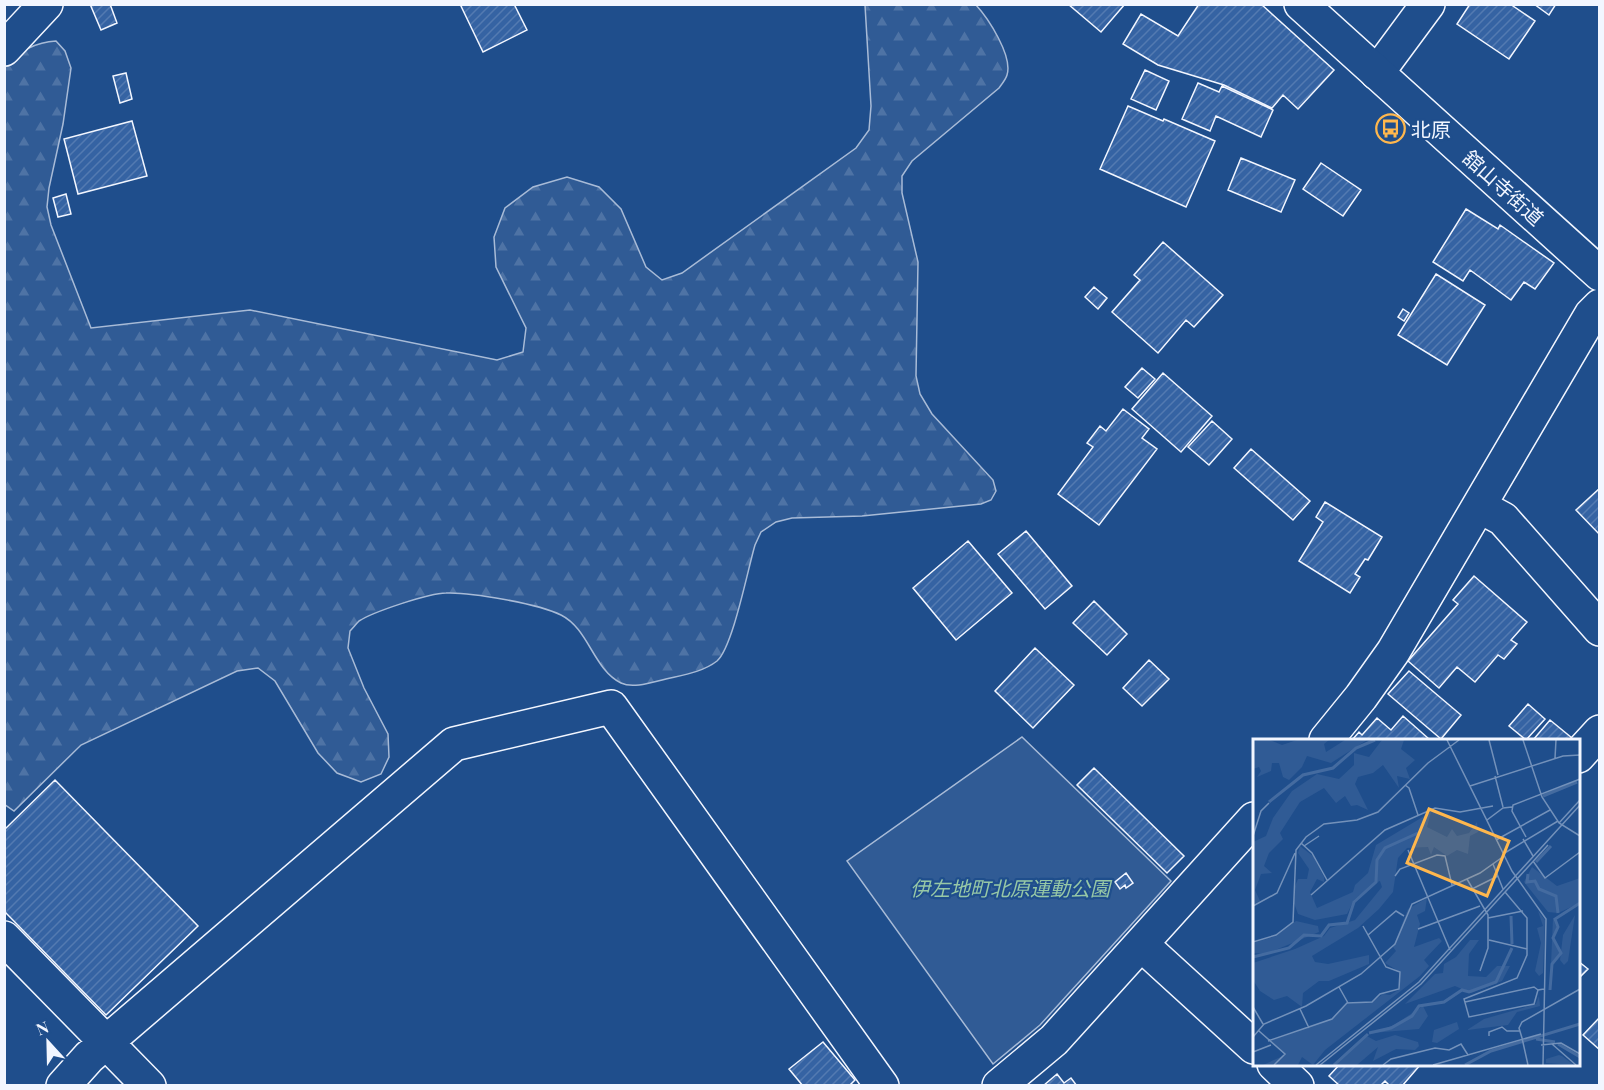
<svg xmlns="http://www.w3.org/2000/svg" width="1604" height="1090" font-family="'Playfair Display','Noto Sans JP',serif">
<defs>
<pattern id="forest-firs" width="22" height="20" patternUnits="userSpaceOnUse" patternTransform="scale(1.5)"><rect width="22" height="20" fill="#305b95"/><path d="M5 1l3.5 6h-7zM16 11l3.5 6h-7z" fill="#4e73a5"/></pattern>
<pattern id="building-hatch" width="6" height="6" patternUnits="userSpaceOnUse" patternTransform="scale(1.5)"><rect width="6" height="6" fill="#3563a3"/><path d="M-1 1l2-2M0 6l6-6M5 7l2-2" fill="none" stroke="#537ab1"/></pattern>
</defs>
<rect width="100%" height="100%" fill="#1f4e8c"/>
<path fill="url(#forest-firs)" stroke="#a8bbd7" stroke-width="1.5" d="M865,5H976C988,18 1013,56 1007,75C1006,79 1002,84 999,88L912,161L902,176V193L918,262L916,376L920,394L932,414L993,480L996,491L991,500L981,504L862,516L792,518L776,522L761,532L755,545C748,568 733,647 717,661C703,672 683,675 666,679C653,682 633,689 621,683C593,669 589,629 561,615C539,604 471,592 446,593C429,593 373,612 359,621C356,624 353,628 350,631L348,648L364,688L388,734L389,757L381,774L361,782L337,773L318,753L275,681L258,668L237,671L81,745L14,811L4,804V67C18,52 36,42 56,41L65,51L71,68L63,124L49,188L47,207L51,225L91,328L250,310L497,360L523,352L526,328L496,267L494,237L505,208L533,187L567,177L599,187L621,209L646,267L662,280L682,273L856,148L869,130L871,106Z"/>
<path fill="#305b95" stroke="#a8bbd7" stroke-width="1.5" d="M1022,737L1171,881L1040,1025L993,1064L847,861Z"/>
<path fill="url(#building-hatch)" stroke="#f2f6ff" stroke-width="1.5" d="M90,4H110L117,23L101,30Z
M460,4H514L527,30L483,52Z
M1068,4H1125L1101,32Z
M1199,4H1261L1334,70L1298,109L1283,95L1272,108L1224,85L1158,65L1123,44L1141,14L1178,36Z
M1470,4H1510L1535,21L1509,59L1457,24Z
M1534,4H1556L1549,15Z
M1145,70L1169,81L1156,110L1131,99Z
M126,73L132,99L120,103L113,76Z
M1198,83L1219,92L1222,86L1273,110L1261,137L1216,116L1210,131L1182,119Z
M1128,106L1163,121L1164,119L1215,141L1186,207L1100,169Z
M132,121L147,176L78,194L64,139Z
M1241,158L1295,180L1281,212L1228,190Z
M1321,163L1361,190L1343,216L1303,189Z
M66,194L71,214L58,217L53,198Z
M1466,209L1498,229L1500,225L1554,263L1535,289L1524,282L1511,300L1470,270L1463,281L1433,262Z
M1163,242L1223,295L1194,327L1186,320L1158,353L1112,312L1140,280L1134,275Z
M1436,274L1485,305L1447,365L1398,335Z
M1094,287L1107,298L1098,309L1085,297Z
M1403,309L1409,313L1404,321L1398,317Z
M1142,368L1155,379L1138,398L1125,387Z
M1163,373L1212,416L1181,452L1132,409Z
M1123,409L1149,429L1142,438L1157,449L1099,525L1058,494L1093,447L1087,443L1100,426L1106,431Z
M1212,421L1232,439L1209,465L1188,447Z
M1251,449L1310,501L1293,520L1234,468Z
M1600,488V535L1576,510Z
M1325,502L1382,537L1368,560L1365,559L1355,574L1360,577L1350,593L1299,561L1323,522L1316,517Z
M1026,531L1072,586L1045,609L998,554Z
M968,541L1012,593L956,640L913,588Z
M1474,576L1527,622L1511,640L1517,644L1504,659L1498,655L1475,682L1457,667L1439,688L1408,661L1458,604L1453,600Z
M1094,601L1127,634L1107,655L1073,623Z
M1035,648L1074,685L1033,728L995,691Z
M1149,660L1169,679L1142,706L1123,688Z
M1409,671L1461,715L1441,739L1388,694Z
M1528,704L1545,719L1526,740L1509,726Z
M1403,716L1429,739L1427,740H1352L1359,732L1362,735L1377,718L1391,730Z
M1550,720L1572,738L1570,740H1533Z
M1094,768L1184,856L1167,873L1077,785Z
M55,780L198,926L106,1015L4,911V830Z
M1126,873L1133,883L1126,888L1125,885L1120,889L1115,882Z
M1578,961L1588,969L1578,979Z
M1600,1017V1050L1583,1035Z
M823,1042L855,1080L849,1086H803L789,1069Z
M1340,1064H1421L1402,1086H1390L1385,1081L1380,1086H1340L1329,1076Z
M1057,1074L1064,1083L1071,1078L1077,1086H1043Z"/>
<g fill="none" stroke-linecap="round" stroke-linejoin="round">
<defs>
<path id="minor" d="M4,49L46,4
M1377,73L1428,4
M1479,506L1503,519L1600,629
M1326,740L1361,697L1393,652L1591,315L1600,306
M1578,756L1600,732
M4,938L149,1086
M1141,944L1254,1047
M1274,1064L1297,1086
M63,1086L89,1057L454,744L611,707L882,1086
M999,1086L1054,1040L1254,819"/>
<path id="major" d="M1301,4L1600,274"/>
</defs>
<use href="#minor" stroke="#f2f6ff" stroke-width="36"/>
<use href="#major" stroke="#f2f6ff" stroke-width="36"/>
<use href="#minor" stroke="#1f4e8c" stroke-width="33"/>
<use href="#major" stroke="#1f4e8c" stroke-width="33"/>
</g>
<defs>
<symbol id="bus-ring" viewBox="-11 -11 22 22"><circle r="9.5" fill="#1f4e8c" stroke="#ffb74d" stroke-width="1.5"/><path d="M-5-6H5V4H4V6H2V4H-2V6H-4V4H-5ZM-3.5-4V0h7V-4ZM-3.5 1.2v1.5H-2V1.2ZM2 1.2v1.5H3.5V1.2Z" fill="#ffb74d"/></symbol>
</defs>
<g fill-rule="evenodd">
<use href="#bus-ring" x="1374" y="112" width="33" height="33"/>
</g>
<g text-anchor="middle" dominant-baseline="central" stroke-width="4.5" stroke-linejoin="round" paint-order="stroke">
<g font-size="20" fill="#f2f6ff" stroke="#1f4e8c" text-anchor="start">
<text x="1411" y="128">北原</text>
</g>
<g font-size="20" fill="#f2f6ff" stroke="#1f4e8c">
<text transform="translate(1504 187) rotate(42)">舘山寺街道</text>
</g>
<g font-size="20" font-style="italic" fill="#97c8a6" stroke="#1f4e8c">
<text x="1010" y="887">伊左地町北原運動公園</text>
</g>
</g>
<g transform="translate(1253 739)">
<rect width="327" height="327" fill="#1f4e8c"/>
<path d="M300,179L304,189L299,199L308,214L298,225Z" fill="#305b95"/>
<path d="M0,1H17L29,6L44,1H76L71,5L73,13L92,1H114L78,24L54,17L49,28L36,41L30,38L26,24H19L18,32L4,38L8,32L6,28L0,30ZM129,1H151L148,10L162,21L153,29L157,40L144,37L146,49L130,26L120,34L105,38L102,45L115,71L104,66L98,67L92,57L83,64L71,49L47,63L27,94L30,100L16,114L11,127L19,134L8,135L2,151L7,162L0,166V103L13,97L20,79L39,52L64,35L86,40L101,26V14L116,18ZM178,73L174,88L194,98L199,90L204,97L216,94L224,83L225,93L217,97L215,115L204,111L194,117L181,108L178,116L175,108L154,109L145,119L140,153L126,170L105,189L59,217L62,223L75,225L116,216V225L76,242H66L50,254L49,268L34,257L21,261L7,252L0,241V224L42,210L71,197L77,189L102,181L129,148L127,142L120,145L101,161L94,175L62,181L45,175L41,164L42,147L45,140H54L56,130L45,114L47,107L60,117L71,138V143L64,140L57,153L64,169L100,153L102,146L115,134L123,106ZM279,128L304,147L327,139V164L305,174L295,173L271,143ZM174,159L172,172L164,176L167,185L161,208L186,199L189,202L171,221L176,227L167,237L72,311L60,326L49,318L45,326H10L32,316L17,302L79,280L94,265L119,263L130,255L137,256L147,250V233L132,224L143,212L140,208L155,170ZM285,172L292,181L290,234L286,237L282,232L288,204L284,189L290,187ZM322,176L315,222L311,226L307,221L310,196ZM43,182L65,187L66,193L13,215L0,214V204L23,197ZM217,201H226L216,215L215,237L233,238L244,227H257L249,242L218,254L202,247L152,265L182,235L190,234L191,225L203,218ZM286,257L287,267L264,273L255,286L214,291L231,280L283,265ZM170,267L175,277L166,290L119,294L141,286ZM204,283L206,290L184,304L179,303L181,291ZM112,296L123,302L142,296L165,303L166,307L162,311L143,310L120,322L125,308L104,326H79ZM306,316L309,317L321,326L293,324V320Z" fill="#305b95"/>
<path fill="none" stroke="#446ba0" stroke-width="3" d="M290,57L324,43M16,63L50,36L80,29L103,9L122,1M283,123L298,107M275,135L274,143L282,142L286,150L303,157L305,174M258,177L259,205M0,218L36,209L51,196L68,197L76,186L94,184L101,163L123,143L124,121L132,109L165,94M297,251L299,225L308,214L300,199L305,188L302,180L327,164M116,294L138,289L159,277L166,267L191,263L209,251L216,253L243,243L259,209M283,300L302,303M305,305L327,318M81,326L115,295M212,326L238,312L327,285"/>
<path fill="none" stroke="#7391ba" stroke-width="1.5" d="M194,1L259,132L293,180L290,326M236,1L245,36M270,1L289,58L306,84L327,97M302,19L303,1M242,37L250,68M152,46L156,49L165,76M217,47L310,17L327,16M234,81L250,69L259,68M306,84L327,61M0,97L8,72L16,64M273,98L259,72L260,66L327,40M270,100L280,117M243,101L297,71M48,104L59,114L74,141M51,107L66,97M155,111L197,211M250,115L305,82M280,122L292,139L327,113M240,125L250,150M142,137L147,130L184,116L192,117L199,146M214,140L235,176V209L227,232M219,150L245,137M252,153L274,179V216L264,239L211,260L216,278L281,265L285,251L291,250M58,156L132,91L182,69L207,73L240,67M0,167L24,154L42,114M235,179L270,172M165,190L227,167M115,196L143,172L151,177M236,201L274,210M0,203L23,196L40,183L43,111L53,98L71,85L104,81L125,73L175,24L206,1M86,248L95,264M212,263L281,248L285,251M0,268L10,285M47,270L56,289M6,292L32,315L21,326M236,297V293L249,288L254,292H267M0,298L11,285L53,267L108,235L142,205L159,165L227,134L251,117M269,299L266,289L269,283L327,250M269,299L275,326M15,302L79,280L94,264L119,263L127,255L146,250L147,233L133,228L110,187M299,305L323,326M288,306L308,304L327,315M0,313L18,306M63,326L166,243L327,66M67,326L168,245L295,106M130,326L138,320L182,309L196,311L208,305L215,316M180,326L288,295"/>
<path fill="#ffb74d" fill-opacity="0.15" stroke="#ffb74d" stroke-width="3" d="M176,70L256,102L234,157L154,124Z"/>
<rect width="327" height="327" fill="none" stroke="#f2f6ff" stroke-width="3"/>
</g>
<rect width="1604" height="1090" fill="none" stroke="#f2f6ff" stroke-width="12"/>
<g transform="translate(48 1042) rotate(338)" stroke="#1f4e8c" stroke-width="4.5" paint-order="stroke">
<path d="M0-4.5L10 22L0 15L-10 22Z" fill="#f2f6ff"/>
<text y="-9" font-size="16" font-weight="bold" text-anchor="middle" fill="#f2f6ff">N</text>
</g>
</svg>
